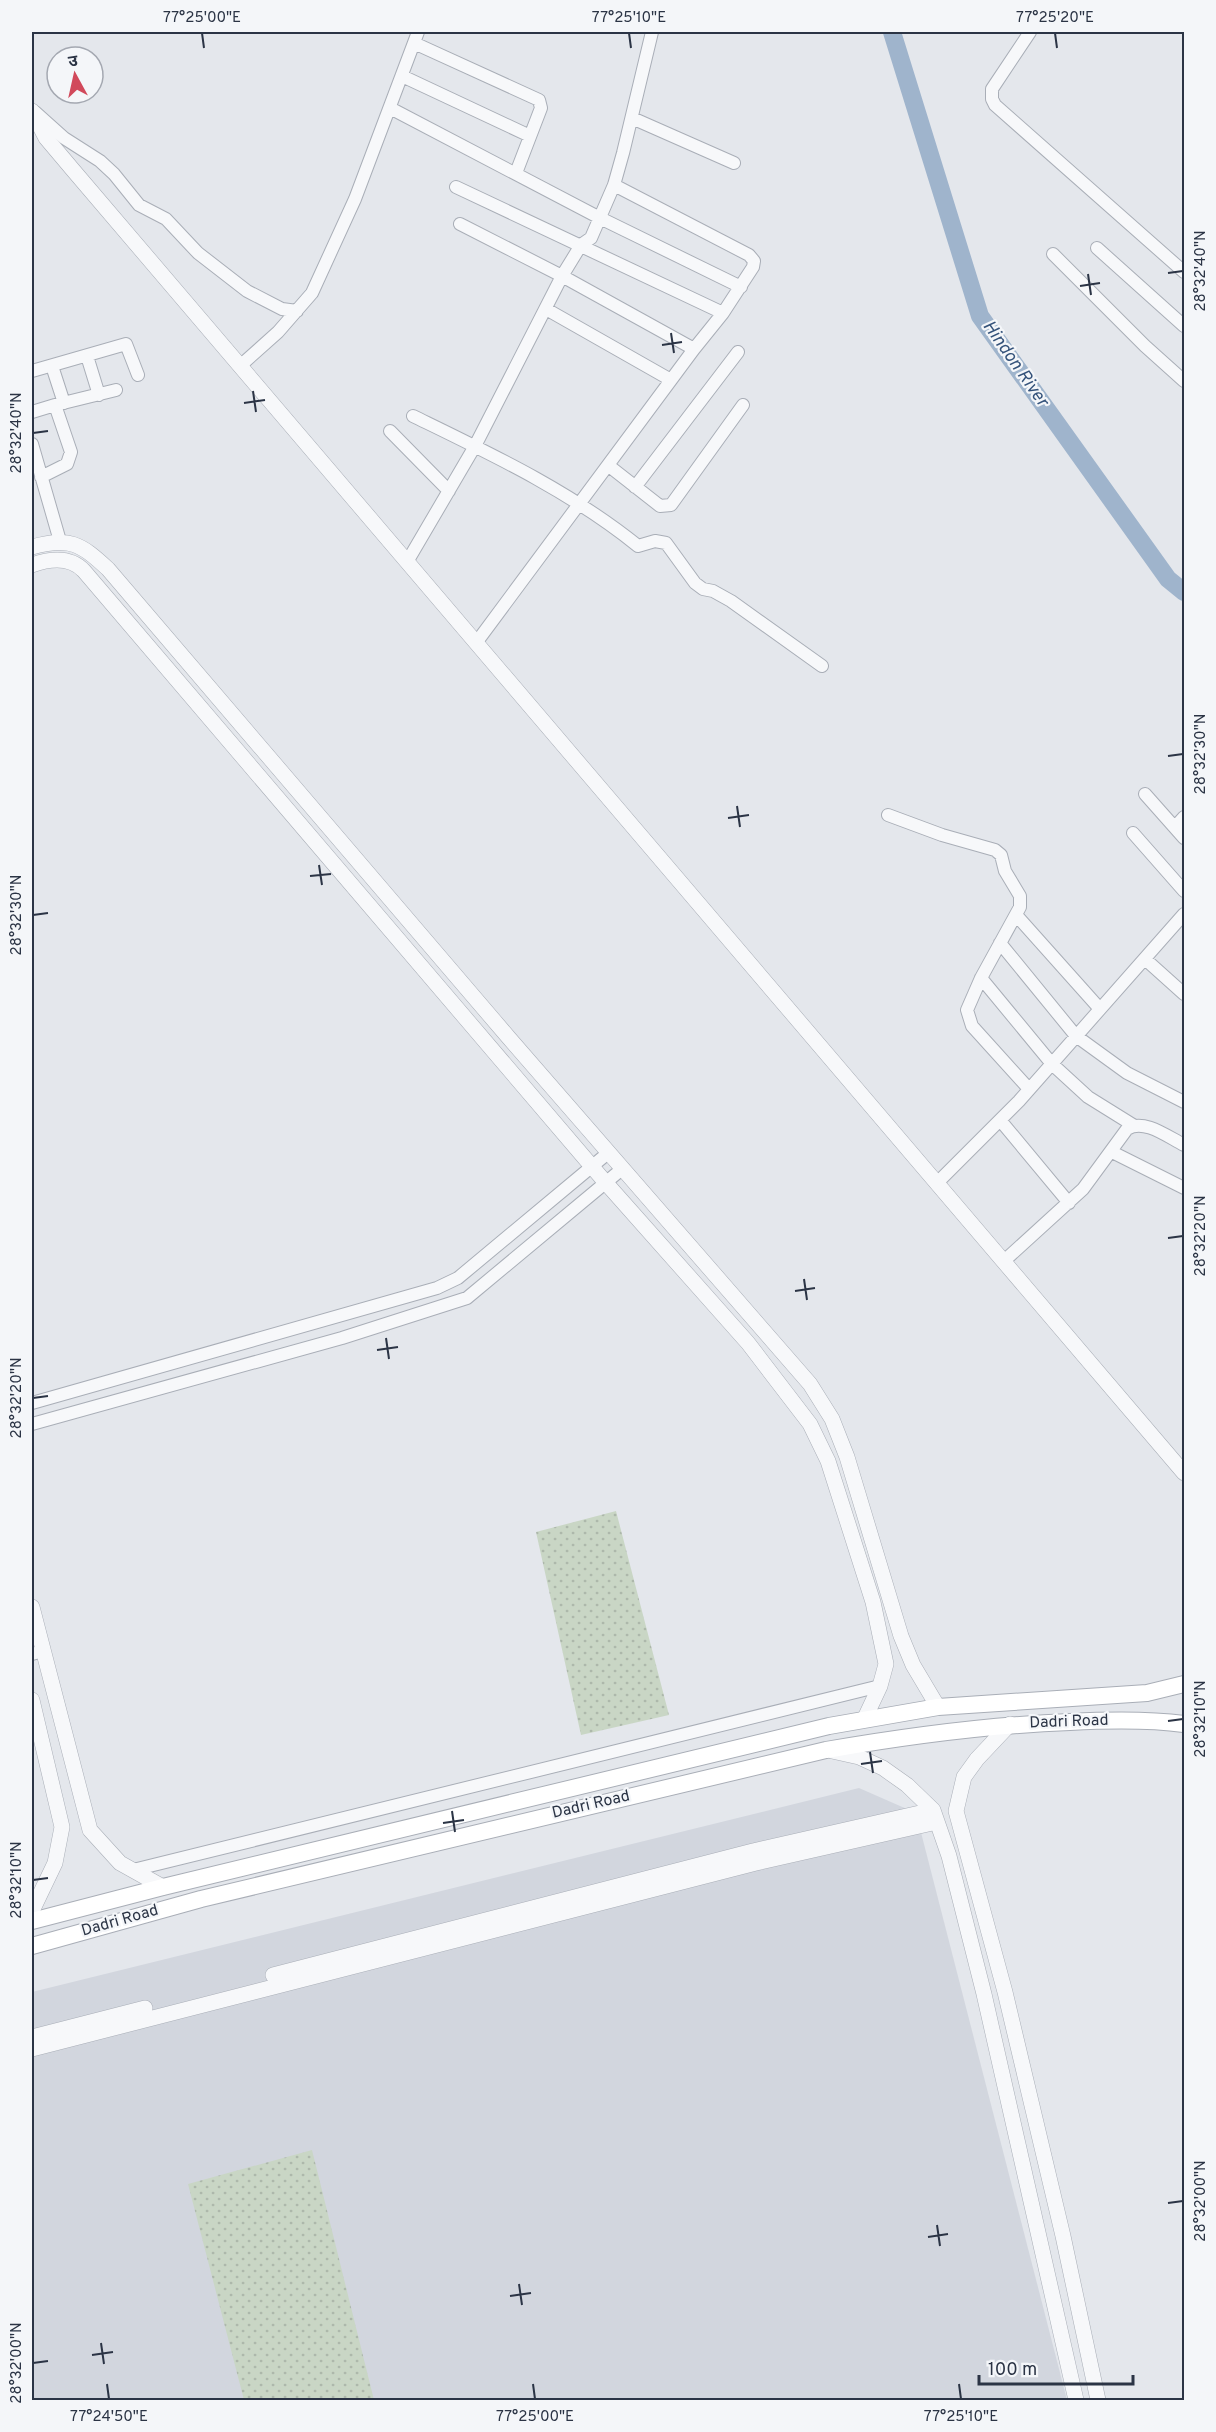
<svg xmlns="http://www.w3.org/2000/svg" width="1216" height="2432" font-family="Overpass,'Noto Sans Devanagari',sans-serif">
<defs>
<pattern id="park-dots" width="8" height="8" patternUnits="userSpaceOnUse" patternTransform="scale(1.5)"><rect width="8" height="8" fill="#c9d6c5"/><path d="M2 2h.1M6 6h.1" fill="none" stroke="#adb8ab" stroke-width="1.8" stroke-linecap="round"/></pattern>
</defs>
<rect width="100%" height="100%" fill="#e4e7ec"/>
<path fill="#d2d6de" d="M859,1788L916,1813L1067,2400H32V1992Z"/>
<path fill="url(#park-dots)" d="M616,1511L669,1715L581,1735L536,1532Z
M312,2150L374,2400H244L188,2184Z"/>
<g fill="none" stroke-linecap="round" stroke-linejoin="round">
<path stroke="#9fb4cc" stroke-width="18" d="M892,32L980,316L1168,579L1184,592"/>
<defs>
<path id="minor" d="M1030,32L992,89V99L995,105L1184,272
M414,43L539,100L541,108L516,173
M402,76L530,136
M390,108L600,218L741,287
M35,112L64,138L100,161L114,174L139,205L166,219L198,253L247,291L282,309L297,311
M632,118L734,163
M456,187L723,313
M460,224L562,276L694,349
M1097,248L1184,326
M1053,254L1145,346L1184,381
M546,309L671,380
M87,356L99,395
M52,366L64,403
M240,366L278,332L312,293L355,199L418,32
M32,371L126,344L138,375
M32,412L55,405
M413,416C491,454 570,491 638,546L655,541L666,543L695,583L703,589L713,591L731,601L822,666
M390,431L449,491
M32,444L60,541
M609,466L660,506L671,505L743,405
M41,477L67,464L71,452L55,405L116,390
M635,487L738,352
M407,562L475,446L562,276L581,245L591,238L614,185L623,153L652,32
M476,643L694,349L723,313L753,267L754,261L749,255L614,185
M1145,794L1184,838
M888,815L942,835L995,850L1001,855L1005,871L1020,896V907L981,978L967,1010L972,1026L1029,1089
M1175,827L1184,817
M1133,833L1184,891
M1017,916L1100,1009
M1000,943L1076,1036L1127,1073L1184,1102
M1145,959L1184,994
M981,978L1052,1064L1088,1097L1133,1125
M1000,1120L1069,1203
M1112,1152L1184,1188
M937,1183L1019,1101L1184,914
M1004,1261L1083,1189L1127,1129C1144,1118 1168,1137 1184,1145
M32,1403L437,1288L458,1278L608,1153
M32,1424L342,1338L467,1298L622,1169
M32,1654L43,1651
M133,1870L880,1686"/>
<path id="tertiary" d="M32,111L46,138L73,170L1184,1473
M32,547C70,537 80,543 108,569L509,1038L810,1384L832,1419L847,1457L901,1636L913,1665L938,1707
M32,565C49,559 70,556 84,571L606,1183L748,1343L810,1424L828,1461L873,1602L886,1664L880,1686L864,1720
M32,1607L90,1830L120,1863L163,1887
M32,1700L62,1827L55,1863L32,1911
M1010,1724L977,1759L964,1777L956,1811L1005,1992L1063,2236L1098,2400
M832,1751L859,1757L883,1768L907,1785L933,1810L949,1856L984,1994L1076,2400
M273,1975L753,1851L933,1810
M32,2037L145,2008
M32,2049L756,1863L937,1822"/>
<path id="secondary" d="M32,1921L163,1887L829,1726L938,1707L1147,1693L1184,1684
M32,1946L201,1899L826,1750C907,1736 988,1725 1070,1722C1109,1720 1146,1719 1184,1724"/>
</defs>
<use href="#minor" stroke="#a9aeb7" stroke-width="14"/>
<use href="#tertiary" stroke="#a9aeb7" stroke-width="16"/>
<use href="#secondary" stroke="#a9aeb7" stroke-width="18"/>
<use href="#minor" stroke="#f7f8fa" stroke-width="12"/>
<use href="#tertiary" stroke="#f7f8fa" stroke-width="15"/>
<use href="#secondary" stroke="#fff" stroke-width="16"/>
</g>
<path fill="none" stroke="#2b3445" stroke-width="2" d="M202,33L204,48M629,33L631,48M1055,33L1057,48M1168,273L1183,271M1088,274L1091,295M1080,286L1100,283M671,333L674,353M662,345L682,342M253,391L256,412M244,403L265,400M33,433L48,431M1168,756L1183,754M737,806L740,827M728,818L749,815M319,865L322,885M310,876L331,874M33,915L48,913M1168,1238L1183,1236M804,1279L807,1300M795,1291L815,1288M386,1338L389,1359M377,1350L398,1347M33,1398L48,1396M1168,1721L1183,1719M870,1752L873,1773M861,1764L882,1761M452,1811L455,1832M443,1823L464,1820M33,1880L48,1878M1168,2203L1183,2201M937,2225L940,2246M928,2237L948,2234M519,2284L522,2305M510,2296L531,2293M101,2343L104,2364M92,2355L113,2352M33,2363L48,2361M107,2384L109,2399M533,2384L535,2399M959,2384L961,2399"/>
<g text-anchor="middle" dominant-baseline="central" stroke-width="4.5" stroke-linejoin="round" paint-order="stroke">
<g font-size="16" fill="#2b3445" stroke="#f4f6f9">
<text transform="translate(1069 1722) rotate(-2)">Dadri Road</text>
<text transform="translate(591 1805) rotate(-13)">Dadri Road</text>
<text transform="translate(120 1921) rotate(-16)">Dadri Road</text>
</g>
<g font-size="18" font-style="italic" fill="#34527a" stroke="#f4f6f9">
<text transform="translate(1015 364) rotate(55)">Hindon River</text>
</g>
</g>
<rect width="1216" height="2432" fill="none" stroke="#f4f6f9" stroke-width="66"/>
<g transform="translate(75 75) rotate(352)"><circle r="28" fill="#f4f6f9" stroke="#a4a8b1" stroke-width="1.5"/>
<path d="M0-4.5L10 22L0 15L-10 22Z" fill="#d1495b"/>
<text y="-9" font-size="16" font-weight="bold" text-anchor="middle" fill="#2b3445">उ</text>
</g>
<path d="M979 2375v9h154v-9" fill="none" stroke="#2b3445" stroke-width="3"/>
<text x="988" y="2375" font-size="18" fill="#2b3445" stroke="#f4f6f9" stroke-width="4.5" paint-order="stroke">100 m</text>
<rect x="33" y="33" width="1150" height="2366" fill="none" stroke="#2b3445" stroke-width="2"/>
<g font-size="15" text-anchor="middle" fill="#2b3445">
<text x="202" y="22">77°25'00"E</text>
<text x="629" y="22">77°25'10"E</text>
<text x="1055" y="22">77°25'20"E</text>
<text transform="translate(1200 271) rotate(-90)" y="5">28°32'40"N</text>
<text transform="translate(16 433) rotate(-90)" y="5">28°32'40"N</text>
<text transform="translate(1200 754) rotate(-90)" y="5">28°32'30"N</text>
<text transform="translate(16 915) rotate(-90)" y="5">28°32'30"N</text>
<text transform="translate(1200 1236) rotate(-90)" y="5">28°32'20"N</text>
<text transform="translate(16 1398) rotate(-90)" y="5">28°32'20"N</text>
<text transform="translate(1200 1719) rotate(-90)" y="5">28°32'10"N</text>
<text transform="translate(16 1880) rotate(-90)" y="5">28°32'10"N</text>
<text transform="translate(1200 2201) rotate(-90)" y="5">28°32'00"N</text>
<text transform="translate(16 2363) rotate(-90)" y="5">28°32'00"N</text>
<text x="109" y="2421">77°24'50"E</text>
<text x="535" y="2421">77°25'00"E</text>
<text x="961" y="2421">77°25'10"E</text>
</g>
</svg>
